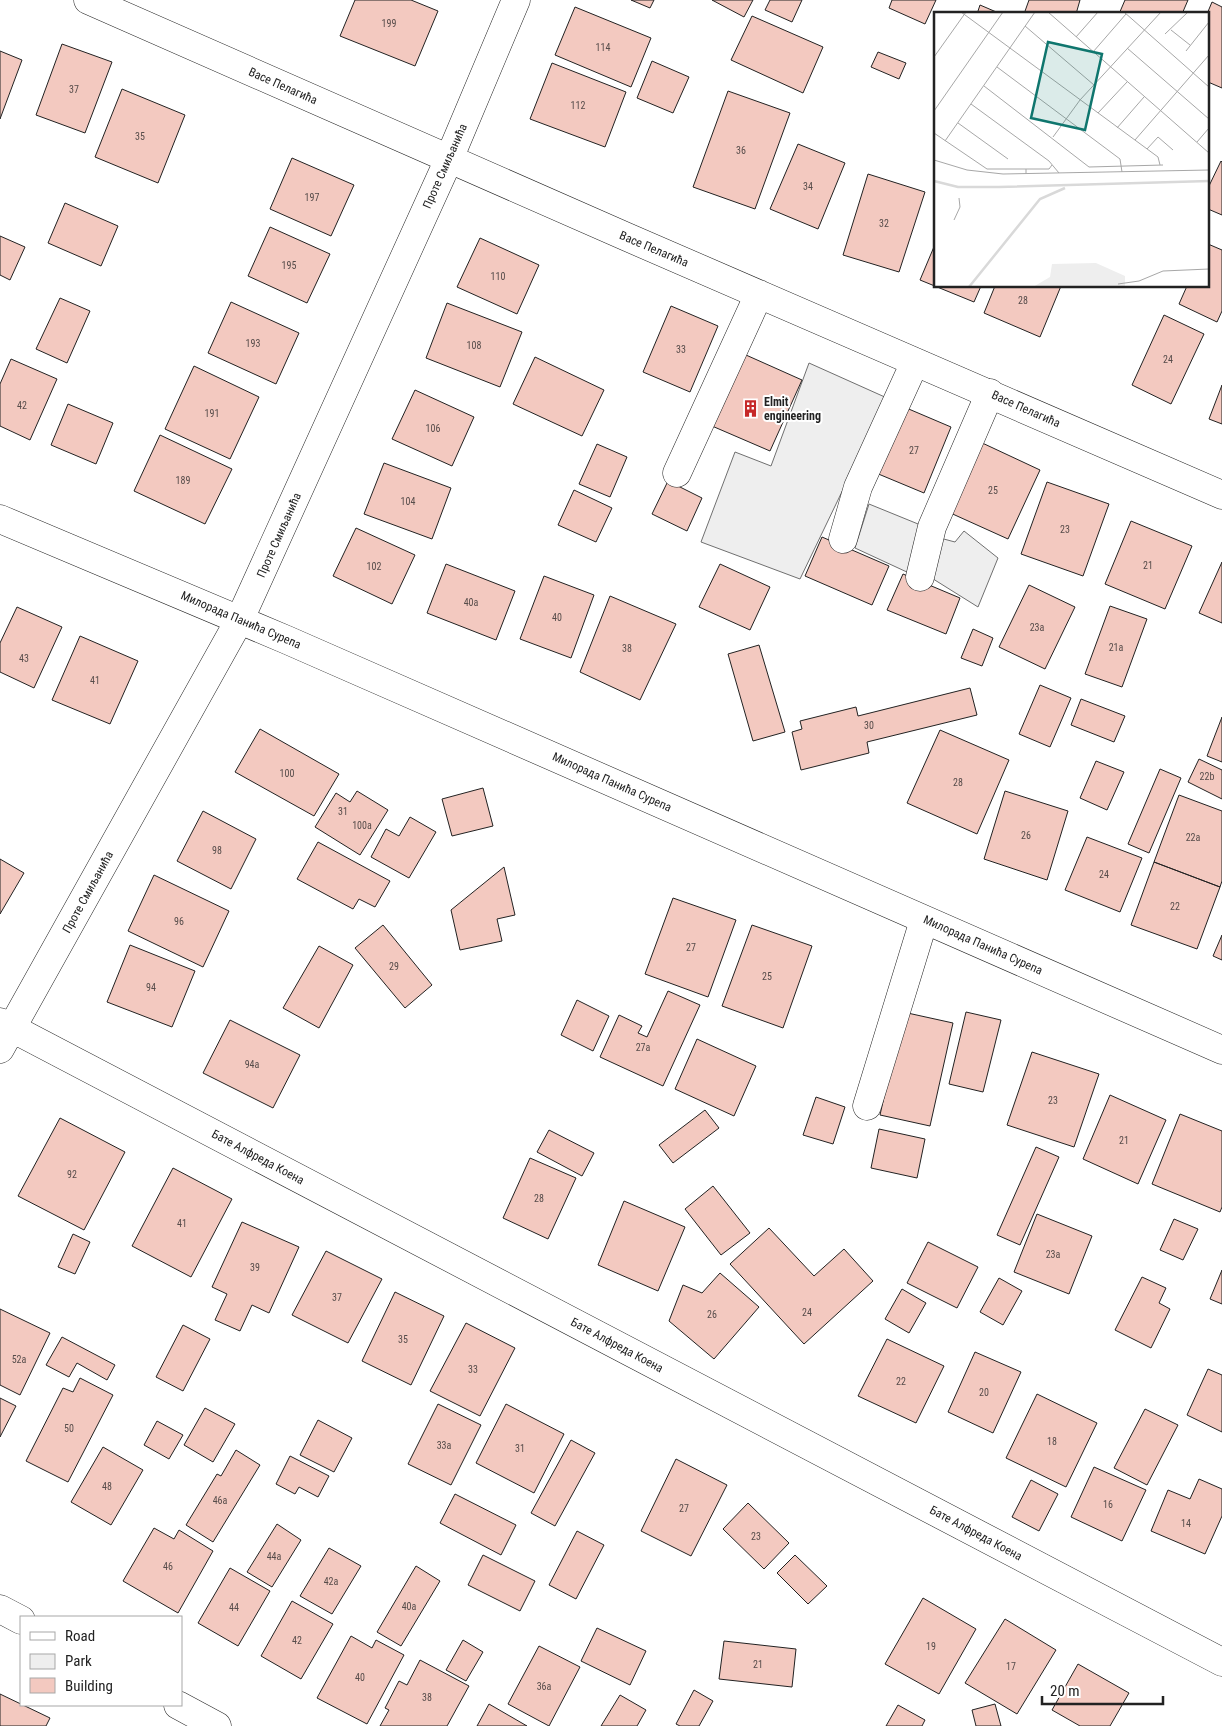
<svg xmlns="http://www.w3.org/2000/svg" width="1222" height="1726" font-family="'Roboto Condensed',sans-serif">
<rect width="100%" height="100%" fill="#fff"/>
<path fill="#eee" stroke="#6f6f6f" d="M809,363L887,398L800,579L701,542L735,452L771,466Z
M869,504L923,526L909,573L855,548Z
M964,531L998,558L978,607L930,577L940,538L955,542Z"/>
<path fill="#f3c9c0" stroke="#222" d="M355,0H411L438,11L415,66L340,36Z
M631,0H654L650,8Z
M712,0H753L744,17Z
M770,0H802L792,22L765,10Z
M892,0H936L925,24L889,8Z
M1029,0H1080L1076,14H1024Z
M1125,0H1188L1182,14H1119Z
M1212,2L1222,7V88L1208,82L1207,14Z
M980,5L1001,14H977Z
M575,7L651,38L631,87L555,55Z
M752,16L823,47L803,93L731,60Z
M62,44L112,62L85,133L36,115Z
M0,51L22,60L0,119Z
M878,52L906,63L899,79L871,67Z
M652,61L689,77L673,113L637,98Z
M552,63L626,92L605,147L530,119Z
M122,89L185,115L158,183L95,157Z
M728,91L790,113L755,209L693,187Z
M798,144L845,163L818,229L770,209Z
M292,158L354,185L331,236L270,209Z
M1221,161L1222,162V215L1208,209V188Z
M868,174L925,192L899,272L843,255Z
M65,203L118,226L101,266L48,243Z
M270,227L330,254L307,303L248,276Z
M0,236L25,247L10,280L0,275Z
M480,238L539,265L517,314L457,287Z
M936,242V286H981L974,302L920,280Z
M1208,244L1222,250V311L1217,322L1179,304L1187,286H1208Z
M995,286H1061L1040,337L984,313Z
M60,298L90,311L67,363L36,349Z
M231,302L299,333L276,384L208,353Z
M447,303L522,332L500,387L426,358Z
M671,306L718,326L690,392L643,372Z
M1164,315L1204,334L1171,404L1132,385Z
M737,351L802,380L770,451L705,423Z
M535,357L604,390L582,436L513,404Z
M11,359L57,379L30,440L0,426V384Z
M194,366L259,397L230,459L165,429Z
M1222,385V424L1209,419Z
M415,390L474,417L452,466L392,439Z
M68,404L113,423L96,464L51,445Z
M904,407L951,427L924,493L876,473Z
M160,435L232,469L205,524L134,491Z
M978,441L1040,470L1008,539L946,511Z
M597,444L627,457L610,497L579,484Z
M384,463L451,488L432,539L364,514Z
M668,481L702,498L687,531L652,514Z
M1047,482L1109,504L1083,576L1021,554Z
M574,490L612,508L596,542L558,525Z
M1131,521L1192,546L1165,609L1105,584Z
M356,528L415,555L392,604L333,576Z
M822,537L889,566L872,605L805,576Z
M1222,562V623L1199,613Z
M446,564L515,591L496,640L427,613Z
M720,564L770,587L750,630L699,607Z
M903,574L960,598L946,634L887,610Z
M544,576L594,595L571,658L520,639Z
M1029,585L1075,607L1045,669L999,647Z
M610,596L676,624L640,700L580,672Z
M1110,606L1147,619L1122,687L1085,674Z
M17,607L62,627L34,688L0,672V643Z
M973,629L993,638L982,666L961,658Z
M80,636L138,661L110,724L52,700Z
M759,645L785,732L753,741L728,654Z
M1040,685L1071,698L1050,747L1019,734Z
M970,688L977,715L867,742L869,753L801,770L792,732L802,729L800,721L856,707L858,716Z
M1081,699L1125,716L1114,742L1071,725Z
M1222,717V762L1207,756Z
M260,729L339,774L314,816L235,772Z
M940,730L1009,760L977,834L907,803Z
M1199,759L1222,770V799L1188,782Z
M1096,761L1124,772L1107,810L1080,798Z
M1160,769L1181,778L1149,853L1128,844Z
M483,788L493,826L452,836L442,799Z
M357,791L388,810L360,855L315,827L336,793L350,802Z
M1005,791L1068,811L1047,880L984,859Z
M1179,795L1222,811V881L1220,887L1154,862Z
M203,811L256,839L231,889L177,861Z
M410,817L436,832L409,878L371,857L386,829L399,836Z
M1087,837L1142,858L1120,912L1065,890Z
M318,842L390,881L375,907L359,899L353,909L297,879Z
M0,859L24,873L0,914Z
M1154,862L1220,887L1197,949L1131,925Z
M504,867L515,915L497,919L502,941L460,950L451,910Z
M154,875L229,911L203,967L128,931Z
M673,898L736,920L708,997L645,974Z
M383,925L432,985L405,1008L355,948Z
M752,925L812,946L783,1028L722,1006Z
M1222,935V960L1213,956Z
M130,945L195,971L172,1027L107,1002Z
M319,946L353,965L319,1028L283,1008Z
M668,991L700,1005L663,1086L600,1057L619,1015L642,1026L638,1033L647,1037Z
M577,1000L609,1016L593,1051L561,1035Z
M903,1012L953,1023L930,1126L880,1115Z
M966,1012L1001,1020L983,1092L949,1084Z
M230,1020L300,1055L273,1108L203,1073Z
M697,1039L756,1066L734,1116L675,1089Z
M1032,1052L1099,1074L1074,1147L1007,1125Z
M1110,1095L1166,1120L1138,1184L1083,1159Z
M816,1097L845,1107L833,1144L803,1135Z
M705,1110L719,1128L673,1163L659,1145Z
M1180,1114L1222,1131V1207L1220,1212L1152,1184Z
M60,1118L125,1152L84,1230L18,1196Z
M879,1129L925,1139L917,1178L871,1168Z
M549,1130L594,1153L582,1176L537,1152Z
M1036,1147L1059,1157L1020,1245L997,1235Z
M530,1158L576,1178L548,1239L503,1218Z
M173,1168L232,1199L191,1277L132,1246Z
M713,1186L750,1233L721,1255L685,1209Z
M624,1201L685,1227L658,1291L598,1265Z
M1037,1214L1092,1236L1069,1294L1014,1272Z
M1174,1219L1198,1229L1183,1260L1160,1250Z
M242,1222L299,1247L269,1313L252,1305L240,1331L215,1320L227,1294L212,1287Z
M769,1228L814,1276L844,1249L873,1281L804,1344L730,1264Z
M73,1234L90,1242L75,1274L58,1267Z
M928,1242L978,1267L957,1308L907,1283Z
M326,1251L382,1279L348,1343L292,1315Z
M1222,1270V1304L1210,1299Z
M720,1273L759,1307L714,1359L669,1321L683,1285L702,1293Z
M1142,1277L1166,1288L1159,1303L1170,1309L1151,1348L1115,1330Z
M999,1278L1022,1291L1003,1325L980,1312Z
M902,1289L926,1303L909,1333L885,1319Z
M395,1292L444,1316L411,1385L362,1361Z
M0,1309L50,1333L20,1395L0,1385Z
M466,1323L515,1348L480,1416L430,1391Z
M183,1325L210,1339L183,1391L156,1377Z
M62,1337L115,1365L107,1380L77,1363L69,1377L46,1365Z
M887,1339L944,1366L916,1423L858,1396Z
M975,1352L1021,1372L993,1433L948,1412Z
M1208,1369L1222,1375V1432L1187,1415Z
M80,1378L113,1395L68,1482L26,1461L63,1388L73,1392Z
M1037,1394L1097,1423L1066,1487L1006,1458Z
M0,1398L16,1406L0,1437Z
M438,1404L481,1425L451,1485L408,1464Z
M506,1404L564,1434L534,1493L476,1463Z
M205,1408L235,1424L213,1462L184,1445Z
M1145,1409L1178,1425L1147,1485L1114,1468Z
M318,1420L352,1438L334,1472L300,1455Z
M157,1421L183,1435L169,1459L144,1445Z
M571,1440L595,1453L555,1526L531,1513Z
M103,1447L143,1470L111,1525L71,1502Z
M236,1450L260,1465L213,1542L186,1525L217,1474L221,1476Z
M290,1456L329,1476L318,1497L299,1487L295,1494L276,1484Z
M676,1459L727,1485L691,1556L641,1531Z
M1094,1467L1146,1490L1122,1541L1071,1517Z
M1199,1479L1222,1489V1516L1205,1554L1151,1531L1168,1490L1190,1499Z
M1031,1480L1058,1494L1039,1531L1012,1517Z
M455,1494L516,1525L501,1555L440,1523Z
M748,1503L789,1543L764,1569L723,1529Z
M277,1524L301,1540L272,1587L247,1572Z
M154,1528L174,1539L179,1530L213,1551L178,1613L123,1581Z
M577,1531L604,1545L576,1599L549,1585Z
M329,1548L361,1566L332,1614L300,1596Z
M483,1555L535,1581L520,1611L468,1585Z
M795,1555L827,1586L808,1604L777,1573Z
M416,1566L440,1581L401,1646L377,1632Z
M230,1568L270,1591L238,1646L198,1623Z
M923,1598L976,1629L939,1694L885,1664Z
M292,1601L333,1624L301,1679L261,1656Z
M1005,1619L1056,1650L1017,1714L965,1683Z
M597,1628L646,1651L630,1685L581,1661Z
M351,1636L372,1648L376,1640L404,1655L367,1724L317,1698Z
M463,1640L483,1652L466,1681L446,1670Z
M724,1641L796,1649L792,1687L719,1679Z
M539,1646L580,1667L549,1726L508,1704Z
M420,1660L469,1686L447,1726H380L389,1710L385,1708L399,1681L407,1685Z
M1078,1664L1129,1693L1110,1726H1080L1052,1710Z
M694,1690L713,1701L699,1726H680L676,1724Z
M0,1694L50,1718L46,1726H0Z
M620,1695L646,1710L637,1726H601Z
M489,1704L527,1726H477Z
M995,1704L1001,1726H976L972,1710Z
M898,1705L925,1720L922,1726H886Z"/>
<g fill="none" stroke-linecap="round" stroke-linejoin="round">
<defs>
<path id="minor" d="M88,0L627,237L1222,495
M677,473L759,294
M0,519L287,640L1222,1050
M843,539L858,487L915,362
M920,577L932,527L990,393
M0,1022L1222,1662
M0,1049L240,619L449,159L516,0
M867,1106L924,920
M0,1609L21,1620
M178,1705L217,1726"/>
</defs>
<use href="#minor" stroke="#222" stroke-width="29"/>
<use href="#minor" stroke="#fff" stroke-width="28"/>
</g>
<defs>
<symbol id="building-bare" viewBox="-9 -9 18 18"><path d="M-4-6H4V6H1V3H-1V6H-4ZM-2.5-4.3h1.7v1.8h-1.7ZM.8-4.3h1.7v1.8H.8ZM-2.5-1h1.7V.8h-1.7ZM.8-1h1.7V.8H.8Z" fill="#c62828" stroke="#fff" stroke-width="2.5" paint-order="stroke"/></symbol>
</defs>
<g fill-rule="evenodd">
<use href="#building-bare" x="738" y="396" width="25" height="25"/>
</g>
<g text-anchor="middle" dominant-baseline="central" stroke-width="4" stroke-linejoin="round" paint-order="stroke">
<g font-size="10" fill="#564c4a">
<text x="389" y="23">199</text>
<text x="603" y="47">114</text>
<text x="74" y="89">37</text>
<text x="578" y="105">112</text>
<text x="140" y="136">35</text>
<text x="741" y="150">36</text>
<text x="808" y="186">34</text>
<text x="312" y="197">197</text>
<text x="884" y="223">32</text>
<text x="289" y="265">195</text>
<text x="498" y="276">110</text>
<text x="1023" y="300">28</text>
<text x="253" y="343">193</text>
<text x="474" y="345">108</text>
<text x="681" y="349">33</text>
<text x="1168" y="359">24</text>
<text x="22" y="405">42</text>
<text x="212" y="413">191</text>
<text x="433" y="428">106</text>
<text x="914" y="450">27</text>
<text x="183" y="480">189</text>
<text x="993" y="490">25</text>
<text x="408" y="501">104</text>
<text x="1065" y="529">23</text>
<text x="1148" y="565">21</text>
<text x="374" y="566">102</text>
<text x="471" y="602">40a</text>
<text x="557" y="617">40</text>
<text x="1037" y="627">23a</text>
<text x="1116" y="647">21a</text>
<text x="627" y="648">38</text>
<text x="24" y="658">43</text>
<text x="95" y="680">41</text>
<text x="869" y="725">30</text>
<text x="287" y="773">100</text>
<text x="1207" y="776">22b</text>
<text x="958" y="782">28</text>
<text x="343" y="811">31</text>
<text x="362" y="825">100a</text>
<text x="1026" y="835">26</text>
<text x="1193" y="837">22a</text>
<text x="217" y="850">98</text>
<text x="1104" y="874">24</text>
<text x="1175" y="906">22</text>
<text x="179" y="921">96</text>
<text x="691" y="947">27</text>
<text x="394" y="966">29</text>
<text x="767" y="976">25</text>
<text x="151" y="987">94</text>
<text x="643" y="1047">27a</text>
<text x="252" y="1064">94a</text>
<text x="1053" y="1100">23</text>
<text x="1124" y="1140">21</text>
<text x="72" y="1174">92</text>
<text x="539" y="1198">28</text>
<text x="182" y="1223">41</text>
<text x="1053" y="1254">23a</text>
<text x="255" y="1267">39</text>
<text x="337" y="1297">37</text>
<text x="807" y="1312">24</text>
<text x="712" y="1314">26</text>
<text x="403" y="1339">35</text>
<text x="19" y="1359">52a</text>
<text x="473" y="1369">33</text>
<text x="901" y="1381">22</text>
<text x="984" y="1392">20</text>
<text x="69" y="1428">50</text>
<text x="1052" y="1441">18</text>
<text x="444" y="1445">33a</text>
<text x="520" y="1448">31</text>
<text x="107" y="1486">48</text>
<text x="220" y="1500">46a</text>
<text x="1108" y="1504">16</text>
<text x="684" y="1508">27</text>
<text x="1186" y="1523">14</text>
<text x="756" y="1536">23</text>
<text x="274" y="1556">44a</text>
<text x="168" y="1566">46</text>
<text x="331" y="1581">42a</text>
<text x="409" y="1606">40a</text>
<text x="234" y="1607">44</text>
<text x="297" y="1640">42</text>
<text x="931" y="1646">19</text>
<text x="758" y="1664">21</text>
<text x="1011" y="1666">17</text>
<text x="360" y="1677">40</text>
<text x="544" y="1686">36a</text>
<text x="427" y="1697">38</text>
</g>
<g font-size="12" fill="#222" stroke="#fff">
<text transform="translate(283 86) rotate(24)">Васе Пелагића</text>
<text transform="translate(445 166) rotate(-66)">Проте Смиљанића</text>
<text transform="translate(654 249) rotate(23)">Васе Пелагића</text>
<text transform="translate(1026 409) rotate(24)">Васе Пелагића</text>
<text transform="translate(279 535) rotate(-66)">Проте Смиљанића</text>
<text transform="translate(241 620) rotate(23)">Милорада Панића Сурепа</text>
<text transform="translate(612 782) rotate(24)">Милорада Панића Сурепа</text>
<text transform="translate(88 892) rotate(-61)">Проте Смиљанића</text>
<text transform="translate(983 945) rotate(24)">Милорада Панића Сурепа</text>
<text transform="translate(258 1157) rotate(28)">Бате Алфреда Коена</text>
<text transform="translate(617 1345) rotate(28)">Бате Алфреда Коена</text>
<text transform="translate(976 1533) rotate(28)">Бате Алфреда Коена</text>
</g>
<g font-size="12" font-weight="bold" fill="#222" stroke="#fff" text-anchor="start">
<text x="764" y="402">Elmit<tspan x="764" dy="14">engineering</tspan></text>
</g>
</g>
<g transform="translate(934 12)">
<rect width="275" height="275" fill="#fff"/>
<path d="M162,251L191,264V275H99L116,265L118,252Z" fill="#eee"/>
<path fill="none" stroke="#d9d9d9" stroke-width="2.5" d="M0,169L24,175H65L275,169M35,275L106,187L131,176"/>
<path fill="none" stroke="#a7a7a7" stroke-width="1" d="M27,0L224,145L226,153M114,0L275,141M190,0L275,75M91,14L160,73M237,18L256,33M231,22L254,0M142,25L164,0M193,36L275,107M252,39L275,10M159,40L192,2M0,45L32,0M63,55L186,147L188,160M50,74L155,155L229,153M37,92L115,149L125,161M0,99L69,0M164,101L193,70M24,111L74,147M183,116L210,85M0,121L53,157H92V162M119,125L146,88L227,0M201,128L275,43M11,129L101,0M263,130L275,116M213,137L224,125L239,138M0,148L33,158L69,162L275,158M92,157H115L118,153M20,208L26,195L25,186M184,272L205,269L229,259L275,257"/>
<path fill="#0f766e" fill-opacity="0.15" stroke="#0f766e" stroke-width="2.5" d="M114,30L168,42L151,118L97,106Z"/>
<rect width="275" height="275" fill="none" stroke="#222" stroke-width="2.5"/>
</g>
<rect x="20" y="1616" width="162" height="90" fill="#ffffff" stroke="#a7a7a7"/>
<rect x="30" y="1632" width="25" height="8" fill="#ffffff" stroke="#a7a7a7"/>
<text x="65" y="1641" font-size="15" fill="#222222">Road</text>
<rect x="30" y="1654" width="25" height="15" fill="#eeeeee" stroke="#a7a7a7"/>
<text x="65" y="1666" font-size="15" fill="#222222">Park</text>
<rect x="30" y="1678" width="25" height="15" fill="#f3c9c0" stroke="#a7a7a7"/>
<text x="65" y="1691" font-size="15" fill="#222222">Building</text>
<path d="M1042 1696v8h121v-8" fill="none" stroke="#222222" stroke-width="2.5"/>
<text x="1050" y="1696" font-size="15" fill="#222222" stroke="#ffffff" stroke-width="4" paint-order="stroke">20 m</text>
</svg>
